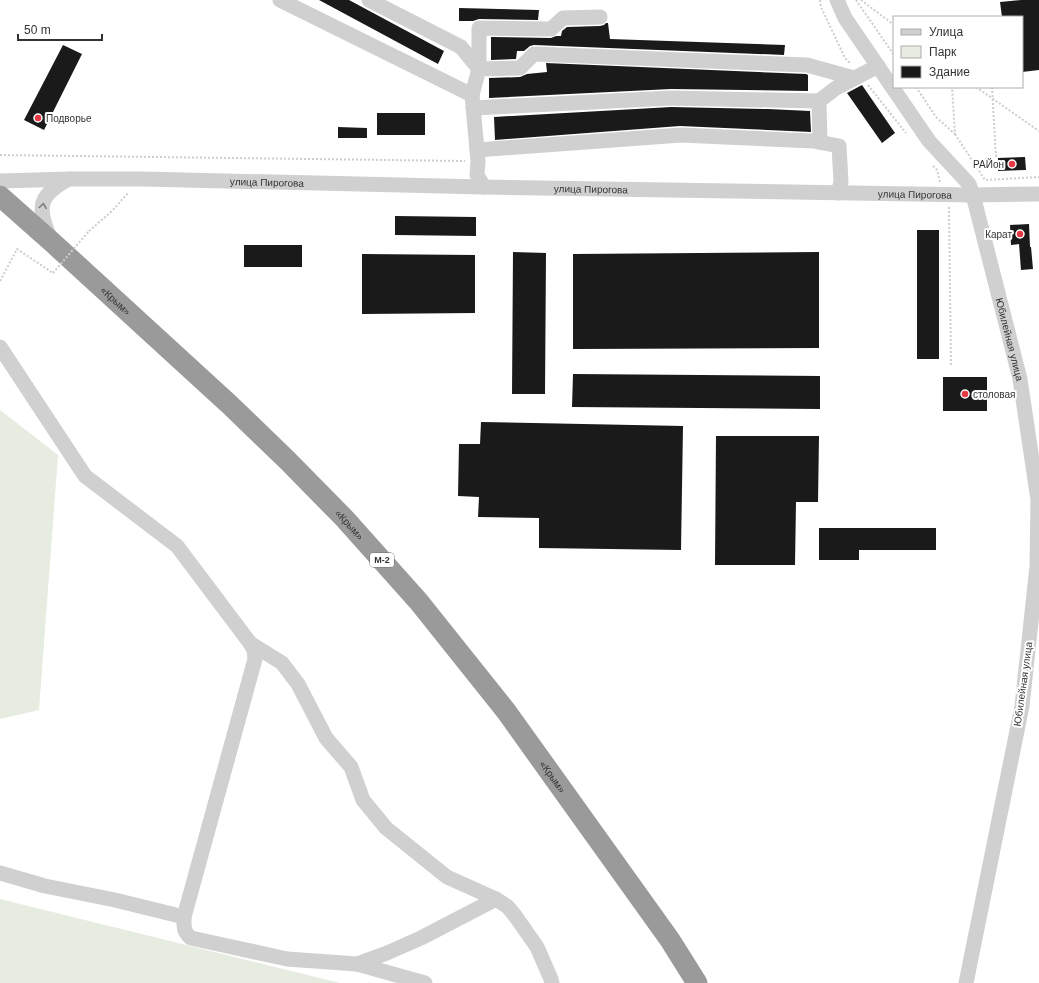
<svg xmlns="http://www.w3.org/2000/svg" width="1039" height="983" font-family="Helvetica,sans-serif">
<rect width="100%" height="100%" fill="#fff"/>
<path fill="#e6ecdf" d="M0,410L58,455L39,710L0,719Z
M0,899L340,983H0Z"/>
<path fill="#1a1a1a" d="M319,0H349L444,51L438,64Z
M1021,0H1039V70L1022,72V17H1002L1000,2Z
M459,8L539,10L538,20L479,19L473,21H459Z
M606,23H608L610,39L785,45L784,55L534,45L530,46L524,51H517L516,59L491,60V37L551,38L556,36H561L562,31L567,27L600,26L604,25Z
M63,45L82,54L44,130L24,120Z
M546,63L806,74L808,75V91L671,89L489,98V78L520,77L527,74L547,72Z
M862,85L895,133L882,143L847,93Z
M671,107L768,109L810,111L811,132L680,126L495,140L494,117Z
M377,113H425V135H377Z
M338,127L367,128V138H338Z
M1025,157L1026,170L998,171V158Z
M395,216L476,217V236L395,235Z
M1029,224L1030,247H1031L1033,269L1021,270L1019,244L1011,245L1010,225Z
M917,230H939V359H917Z
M244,245H302V267H244Z
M513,252L546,253L545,394H512Z
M819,252V348L573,349V254Z
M362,254L475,255V313L362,314Z
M573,374L820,376V409L572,407Z
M943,377H987V411H943Z
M481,422L683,426L681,550L539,548V518L478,517L479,497L458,496L459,444H480Z
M716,436H819L818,502H796L795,565H715Z
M819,528H936V550H859V560H819Z"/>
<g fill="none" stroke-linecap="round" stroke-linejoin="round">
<path stroke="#cdcdcd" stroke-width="2" stroke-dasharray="2 2" stroke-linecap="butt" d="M820,0L821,7L845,58L850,63
M856,0L894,55
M861,0L894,25
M868,85L906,133
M916,87L936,117L955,134L952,87
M976,87L1039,131
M992,87L996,157
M955,134L985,180L1039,177
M0,155L465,161
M933,166L937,170L940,182
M949,207L951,365
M89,231L112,211L129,192
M0,281L17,249L53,273"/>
<g stroke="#d0d0d0" stroke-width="15">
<path d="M280,0L472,95L478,161L477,175L484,187"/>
<path d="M369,0L461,47L479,69V28L551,29L563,18L600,17"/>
<path id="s1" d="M837,0L845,18L929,141L969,184L973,195L1020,379L1038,500L1037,566L1022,706L966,983"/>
<path d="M472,95L479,69L520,68L534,54L807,65L854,78"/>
<path d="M819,101L836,88L878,66"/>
<path d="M473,108L671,98L819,101L820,142"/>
<path d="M477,150L681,135L813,141L839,146L841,182L838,193"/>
<path id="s2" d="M0,181L69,179H143L484,187L973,195L1039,194"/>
<path d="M51,240C37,208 37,196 69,179"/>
<path d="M0,347L85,476L177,546L250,643L254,650L255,659L184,917C184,927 183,931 191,938L287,959L357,964L387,953L421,938L496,899"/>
<path d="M250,643L282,663L298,684L326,738L351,767L363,800L386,828L447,877L496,899L508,907L516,917L537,947L551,979L552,983"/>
<path d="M0,873L45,886L115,900L184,917"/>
<path d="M357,964L425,983"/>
</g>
<path stroke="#9a9a9a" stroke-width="21" id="s3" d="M0,196L53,243L230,405L288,461L345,519L419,602L506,711L670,940L697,983"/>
<path stroke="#cdcdcd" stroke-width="2" stroke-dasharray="2 2" stroke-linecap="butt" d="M53,273L89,231"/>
</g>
<defs><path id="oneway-chevron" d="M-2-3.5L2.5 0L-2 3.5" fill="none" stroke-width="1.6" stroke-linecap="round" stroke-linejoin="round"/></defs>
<use stroke="#7a7a7a" href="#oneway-chevron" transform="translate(43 206) rotate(-82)"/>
<g fill="#e63946" stroke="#fff" stroke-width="1.5">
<circle cx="38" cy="118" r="4"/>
<circle cx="1012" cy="164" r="4"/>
<circle cx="1020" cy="234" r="4"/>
<circle cx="965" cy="394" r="4"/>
</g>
<g text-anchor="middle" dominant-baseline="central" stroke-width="4" stroke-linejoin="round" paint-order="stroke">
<rect fill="#fff" stroke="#707070" stroke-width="1" x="370" y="553" width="24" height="14" rx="3"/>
<g font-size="9" font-weight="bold" fill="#333">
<text x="382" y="560">М-2</text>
</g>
<g font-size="10" fill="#333" stroke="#fff" text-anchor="start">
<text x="46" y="118">Подворье</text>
<text x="1004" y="164" text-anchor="end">РАЙон</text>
<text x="1012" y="234" text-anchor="end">Карат</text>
<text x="973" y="394">столовая</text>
</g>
<g font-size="10" fill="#333" stroke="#fff">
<text stroke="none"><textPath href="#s2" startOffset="267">улица Пирогова</textPath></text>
<text stroke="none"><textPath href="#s2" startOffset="591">улица Пирогова</textPath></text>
<text stroke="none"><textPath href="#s2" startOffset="915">улица Пирогова</textPath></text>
<text stroke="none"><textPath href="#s3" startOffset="156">«Крым»</textPath></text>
<text stroke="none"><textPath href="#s1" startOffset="388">Юбилейная улица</textPath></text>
<text stroke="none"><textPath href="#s3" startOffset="480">«Крым»</textPath></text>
<text transform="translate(1023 684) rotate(-82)">Юбилейная улица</text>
<text stroke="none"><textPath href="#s3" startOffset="804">«Крым»</textPath></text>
</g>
</g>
<rect x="893" y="16" width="130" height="72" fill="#ffffff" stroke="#adadad"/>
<rect x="901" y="29" width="20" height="6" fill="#d0d0d0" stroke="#adadad"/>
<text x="929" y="36" font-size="12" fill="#333333">Улица</text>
<rect x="901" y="46" width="20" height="12" fill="#e6ecdf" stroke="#adadad"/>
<text x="929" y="56" font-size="12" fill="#333333">Парк</text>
<rect x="901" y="66" width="20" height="12" fill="#1a1a1a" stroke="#adadad"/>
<text x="929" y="76" font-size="12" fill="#333333">Здание</text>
<path d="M18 34v6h84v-6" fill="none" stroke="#333333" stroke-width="2"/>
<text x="24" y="34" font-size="12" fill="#333333" stroke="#ffffff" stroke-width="3" paint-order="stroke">50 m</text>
</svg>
